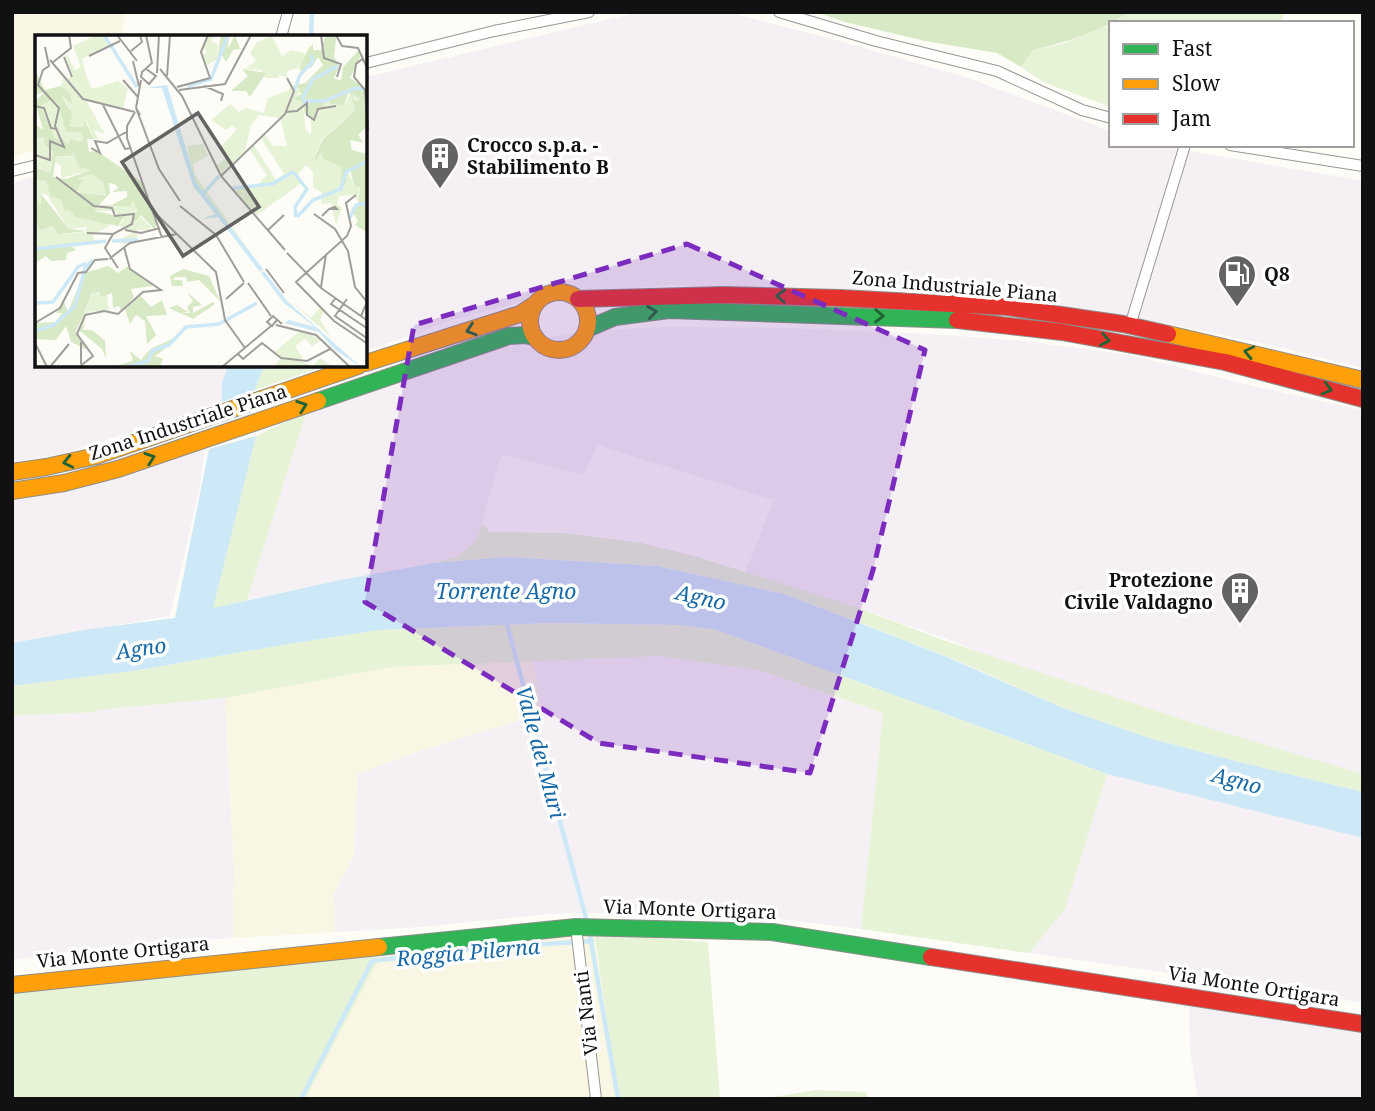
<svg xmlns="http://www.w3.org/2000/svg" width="1375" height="1111" font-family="'Noto Serif',serif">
<rect width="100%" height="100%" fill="#fdfcf7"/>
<path fill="#f5f0f3" d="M639,12H727L839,41L965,77L1111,131V145H1166L1190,151L1363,181V368L1270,345L1190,328L1082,309L991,298L897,290L847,291L672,285L584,292L517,303L446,322L366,351V77Z
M37,176V366H228L222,382V402L146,428L60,454L12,462V183Z
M653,327L781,328L933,334L1032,342L1130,355L1257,387L1363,410V774L1073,689L949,640L853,606L745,573L774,500L597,445L584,475L502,454L476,541L457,556L434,563L335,581L247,600L307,410L434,367L493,350L564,334Z
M205,447L200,486L170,616L12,643V501L80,489Z
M658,656L758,670L883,713L861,929L749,915L679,911L549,914L421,927L335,932L334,893L354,856L357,774L417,752L542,713L533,660Z
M225,698L234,870L233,938L111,946L12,960V716L96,712V710Z
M1107,774L1363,838V1003L1287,990L1029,953L1065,908Z
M1189,1005L1363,1032V1099H1198L1190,1050Z"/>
<path fill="#f9f7e4" d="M12,12H124L123,37H37V150L12,157Z
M533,660L542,713L417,752L358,774L354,856L334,893L335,932L233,938L234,870L225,698L392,667Z
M595,936L618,1099H305L378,961L376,951L547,938Z"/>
<path fill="#e7f3d7" d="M1130,12H1284L1282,20L1274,23H1113Z
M1111,24V107L1045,83L1021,67L1033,50L1062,44Z
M264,366H325L255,390Z
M307,410L247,600L212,609L256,436L301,415Z
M482,524L490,532L564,533L641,543L694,556L853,606L946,641L1196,724L1363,774V792L1239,762L1149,738L1063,708L954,659L784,594L658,566L506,557L434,563L458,556L476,541Z
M548,623L681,625L717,630L1025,743L1107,774L1065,909L1029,953L861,929L883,713L759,670L658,656L392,667L225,698L97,710L96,712L12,716V686L139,670L288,644L379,630Z
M609,935L708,942L720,1099H618L595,936Z
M376,951L378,961L305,1099H12V986Z
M816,1090L866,1092L868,1099H760Z"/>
<path fill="#d8eac5" d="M815,12H1130C1101,31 1068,42 1033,50L1021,67L997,53L925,41L845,22Z"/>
<path fill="#cde8f7" d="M228,366H264L255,390L222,402V382Z
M256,436L213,608L335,581L434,563L506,557L657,566L784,594L945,656L1063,708L1149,738L1239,762L1363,792V838L1107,774L1025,743L717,630L681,625L548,623L379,630L288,644L139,670L12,686V643L90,629L175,618L209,449Z"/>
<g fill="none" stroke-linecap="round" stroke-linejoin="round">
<path stroke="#cde8f7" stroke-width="4.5" d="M311,37L312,12
M506,621L586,918
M590,935L618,1099
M301,1099L372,961L470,949L592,941"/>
<defs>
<path id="street" d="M779,12L876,41L997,71L1082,110L1111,118
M281,37L288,12
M366,63L494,31L589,12
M1230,145L1363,166
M12,171L37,165
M1130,326L1185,145
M576,927L596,1099"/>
<path id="fast" d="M587,329L615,317L669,310L957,320
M318,401L509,336L525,335L534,337
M379,947L576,927L772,932L931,957"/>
<path id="slow" d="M530 321a29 29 0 1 1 58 0a29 29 0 1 1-58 0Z
M1168,334L1363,380
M366,363L520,314L534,305
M12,472L46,467L96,456L358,366
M12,491L64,483L118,469L318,401
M12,985L379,947"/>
<path id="jam" d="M578,299L723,295L840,298L1007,307L1123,324L1168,334
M957,320L1062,332L1225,362L1363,399
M931,957L1363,1024"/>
</defs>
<use href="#street" stroke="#979795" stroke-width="12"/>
<use href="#fast" stroke="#8e8d8b" stroke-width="18"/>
<use href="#slow" stroke="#8e8d8b" stroke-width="18"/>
<use href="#jam" stroke="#8e8d8b" stroke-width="18"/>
<use href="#street" stroke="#fffffe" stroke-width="10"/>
<use href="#fast" stroke="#30b455" stroke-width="16"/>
<use href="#slow" stroke="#ff9f0a" stroke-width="16"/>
<use href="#jam" stroke="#e5322d" stroke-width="16"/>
</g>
<defs><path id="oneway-chevron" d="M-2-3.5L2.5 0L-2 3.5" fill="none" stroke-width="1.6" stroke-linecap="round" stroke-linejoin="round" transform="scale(1.75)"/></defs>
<g stroke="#206233">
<use href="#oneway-chevron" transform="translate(781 296) rotate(-178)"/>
<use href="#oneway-chevron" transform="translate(652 312) rotate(-8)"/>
<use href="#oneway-chevron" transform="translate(879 316) rotate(2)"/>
<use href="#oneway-chevron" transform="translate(471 330) rotate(162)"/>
<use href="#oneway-chevron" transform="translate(1105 340) rotate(11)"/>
<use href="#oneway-chevron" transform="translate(1249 352) rotate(-167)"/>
<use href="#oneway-chevron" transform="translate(1327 389) rotate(15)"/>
<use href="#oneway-chevron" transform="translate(302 406) rotate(-19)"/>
<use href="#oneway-chevron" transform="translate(150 458) rotate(-19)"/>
<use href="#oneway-chevron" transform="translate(68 462) rotate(167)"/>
</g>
<path fill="#7b2cbf" fill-opacity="0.2" stroke="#7b2cbf" stroke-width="5" stroke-dasharray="14 9" stroke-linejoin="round" d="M687,244L925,350L873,570L810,773L599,743L365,602L414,325Z"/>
<defs>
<symbol id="building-pin" viewBox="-11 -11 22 30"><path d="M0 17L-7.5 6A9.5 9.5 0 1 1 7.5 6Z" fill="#646362" stroke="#fff"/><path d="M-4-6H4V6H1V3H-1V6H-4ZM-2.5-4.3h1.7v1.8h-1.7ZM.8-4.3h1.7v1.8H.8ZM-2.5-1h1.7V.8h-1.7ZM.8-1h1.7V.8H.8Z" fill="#fff"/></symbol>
<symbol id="fuel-pin" viewBox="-11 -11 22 30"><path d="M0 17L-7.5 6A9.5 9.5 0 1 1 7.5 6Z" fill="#646362" stroke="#fff"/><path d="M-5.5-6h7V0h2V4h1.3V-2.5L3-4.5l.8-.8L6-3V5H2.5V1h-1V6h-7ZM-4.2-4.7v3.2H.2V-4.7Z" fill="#fff"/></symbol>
</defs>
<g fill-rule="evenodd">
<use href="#building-pin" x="418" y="134" width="44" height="60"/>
<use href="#fuel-pin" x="1215" y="252" width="44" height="60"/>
<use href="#building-pin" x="1218" y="569" width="44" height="60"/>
</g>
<g text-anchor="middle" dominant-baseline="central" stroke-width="7" stroke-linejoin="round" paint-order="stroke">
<g font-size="19" font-weight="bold" fill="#111" stroke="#fff" text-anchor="start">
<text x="467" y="145">Crocco s.p.a. -<tspan x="467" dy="22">Stabilimento B</tspan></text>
<text x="1264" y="274">Q8</text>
<text x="1213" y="580" text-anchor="end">Protezione<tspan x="1213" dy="22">Civile Valdagno</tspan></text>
</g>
<g font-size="19" fill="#111" stroke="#fff">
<text transform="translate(955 286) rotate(5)">Zona Industriale Piana</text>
<text transform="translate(188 422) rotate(-18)">Zona Industriale Piana</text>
<text transform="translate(690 909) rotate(2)">Via Monte Ortigara</text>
<text transform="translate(123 952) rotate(-6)">Via Monte Ortigara</text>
<text transform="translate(1254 986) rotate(9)">Via Monte Ortigara</text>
<text transform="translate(586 1013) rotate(-97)">Via Nanti</text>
</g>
<g font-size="21" font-style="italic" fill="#1768a6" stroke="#fff">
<text x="506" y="591">Torrente Agno</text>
<text transform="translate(701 597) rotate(13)">Agno</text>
<text transform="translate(141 648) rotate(-8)">Agno</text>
<text transform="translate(541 752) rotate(75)">Valle dei Muri</text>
<text transform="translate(1237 780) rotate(15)">Agno</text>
<text transform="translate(468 952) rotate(-5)">Roggia Pilerna</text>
</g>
</g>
<g transform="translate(35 35)">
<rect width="332" height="332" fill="#fdfcf7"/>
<path d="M61,0H69L76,9L47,24L51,40L57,54L83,46L93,53L88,74L49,64L31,45L38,41L30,22L32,19L40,35L46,32L38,11ZM172,0H180L176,6L183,10L182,25L171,30L167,20L172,18L170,13L165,16ZM237,1L247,21L256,15L272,19L267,32L252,36V43L244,40V43H230L227,35L209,34L221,26L215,18L222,7ZM28,43L52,67L70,99L59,95L63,104L58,103L52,87L49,92L35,90V73L26,59L37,69V62L26,51ZM256,49L267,57L259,63L267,67L271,95L276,99V83L291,65L310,70L315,58L327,63L324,67L318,62L320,76L288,103L279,121V123L285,128L282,124L286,118L288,124L307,132L305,151L298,157L313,146L309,140L312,134L320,152L325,151L322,166L319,160L304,161L302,169L307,173L301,190L296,168L286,169L287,158L278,152V137L271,130L263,139L268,147L219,182L197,153L221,151L232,140L215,115L219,110L241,145L249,139L226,103L229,99L238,111H252L245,83L224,80L216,90L210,116L186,139L181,131L191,123L184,114L202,94L197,91L191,95L176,85L195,69L204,77L211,73L229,78L233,63L254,55ZM17,65L23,68L31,97L48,98V107L35,104L33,110L26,100L25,105L19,103L5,71ZM0,102H8L10,111L18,116L16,138L4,133L0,138V127L5,122L0,120ZM168,109L173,121L158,129L160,140L219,222L159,144L152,111ZM37,116L49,133L55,131L56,135L26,143V131L18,126L24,118L32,122ZM58,139L68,147L71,161L46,160L40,156L48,146L43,142ZM1,143L11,146L15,161L24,163L40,182L70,185L75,191L57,200L61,207L0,212V190L7,195L19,191L23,199L52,197L51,192L34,194L11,159H6L7,169L0,166ZM98,164L102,170L96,193L104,180L116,192L113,196L102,194V206L88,210L86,204L97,198L84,190L89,185L78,176H59L66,170H95ZM58,257L72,260L74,276H57L46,285ZM248,260L276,283L285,273L289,276L285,285L296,302ZM266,295L287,305L277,311L270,304L260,311L268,323L262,325L278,331L285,323L298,332H238L246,323L238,318Z" fill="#e7f3d7"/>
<path d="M186,0H194L193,14L200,0L205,14L198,15L191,27L186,19L182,25ZM291,0H300L301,5L299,22L304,31L299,44L306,45L308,32L324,15L325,22L315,43L332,54V91L323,100L329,108L315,105L317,115L332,119V197L320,190L323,186L316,174L323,169L325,152H320L315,135L309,140L313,146L298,157L305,151L307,132L288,124L286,118L282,124L285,129L279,123L288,104L320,76L317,62L321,66L326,63L313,58L309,70L296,69L293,64L287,70L293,73L281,75L279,84L270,79L267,67L258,63L267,59L261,50L270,48L288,30L283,22L277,32L264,36L273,14L278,9V15H286ZM207,34L231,38L215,62L211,56H196L213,41ZM0,35L10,55L26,51L36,60L37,69L26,60L37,78L35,91L49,92L50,86L58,103L67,104H52L54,117L62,116L108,148L122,186L120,195L106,180L94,192L102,175L98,165L95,171H75L92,162V156L77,157L83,153L80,149L74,148L75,158L59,176L89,182L83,191L40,182L33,174L30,177L26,165L15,161L11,146L0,144L2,133L16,138L18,116L10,111L8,102H0V89L8,95L0,66L10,57L0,60ZM17,65L23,68L31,97L48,98V107L35,104L33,110L25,100V105L20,103L5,71ZM38,117L44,132L56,135L31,144L18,142L21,121H35ZM57,139L68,147L71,161L41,157L48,145L43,143ZM6,159L34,194L53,196L23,199L18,191L7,195L0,190V166L6,169ZM58,206L36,211L41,215L32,218L31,225L16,226L11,221L0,228V212ZM73,231L83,238L93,231L118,251L96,254L99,262L86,276L84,271L78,273L77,258L66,262L64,257L57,258L41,297L52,315L36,307L31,291L21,305L0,304V288L21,287L27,278H21L29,267L33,277L49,238ZM148,234L174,241L185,266L164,245L152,247L151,242H140L137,245H147L148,251H137L135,241ZM152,257L167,270L158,272V278L178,267L180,269L158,284L134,273L142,270L153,277H145L155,278L152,272L158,266ZM105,260L116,272L127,265L132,280L111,281L121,300L112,309L110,286L101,280L95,289L90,274ZM51,280L48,295H57L70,306L71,323L67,314L44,295ZM137,304L135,310L120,321L128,324L125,331L77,332L98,326L95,316L106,325L115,314Z" fill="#d8eac5" fill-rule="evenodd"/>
<path d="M132,50L161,147L228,234L225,237L183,182L167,184L180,179L158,151L127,53H110ZM229,236L253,267L326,332L299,314L284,297L249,288L254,285L280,292L249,268L226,238Z" fill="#cde8f7"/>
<path fill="none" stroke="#cde8f7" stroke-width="3.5" d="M69,0L102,52M152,51L176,44L193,0M259,56L265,40L278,26L276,20M271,66H289L321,53L333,55M270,69L268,62L278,44L303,31M198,153L237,149L258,137L272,154L260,172L261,182M167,160L184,141M262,182L278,165L306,154L311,137L333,126M315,183L321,170L333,168M77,206L103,205M0,214L71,206M0,268L18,267L43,232L51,228M0,296L19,290L40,271L50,233L58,225M92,332L113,326L117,316L134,310L151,292L184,289L222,268"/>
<path fill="none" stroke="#9f9e9b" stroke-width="2" d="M82,0L102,26M111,0L117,28L107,37L106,42L114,49L121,41L111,34M286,0L289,23L306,29L302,42M301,0L307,11L323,13L333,35M96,16L107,7L105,0M54,21L85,6M29,22L37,42M327,24L321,29L319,42L330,55L333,95M15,25L48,64L100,77M98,26L104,51M17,28L36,13L34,0M125,34L147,61L186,141L250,215M122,38L124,0M132,41L135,0M88,45L103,62M169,51L188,59L186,66M142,52L175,43L166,17L173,0M144,55L190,49L216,0M68,70L90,114L96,113M0,71L9,73L16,93L21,94M101,73L106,45M100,77L92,91V103L117,175L181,237L190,285L210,313M251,77L262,76L272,68V80L279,85L283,74L301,71M105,80L101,73L124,134L145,166M56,113L65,118L60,106L72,108L91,97M0,120L15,125V106L29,112L20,91L24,73L3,50L8,35L14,31L10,12M186,141L250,79L259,56L252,43M21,142L59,171L77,173L80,181L99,179L97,189L78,199L70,213L83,233M321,160L311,168L316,191L312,201L261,247L299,286L333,309M145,171L181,200L209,247M118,177L127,203M279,179L300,194L313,216L320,252L332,267L326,281M287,181L294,174H302L300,172L294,174M90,195L106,198L125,193M233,195L249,180M52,198L78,199M252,218L286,253L333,286M74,224L95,208L142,199M231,234L249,258M213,248L236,281M286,252L291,219M191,264L209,248M300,264L296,269L333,294M312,264L300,281L333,304M242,285L237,291L232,287L238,281L247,289M0,288L25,273L43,238L51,237L60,225L73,224M241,290L281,300L315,332M0,308L12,332M203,319L208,324L227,308L246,323L272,326L295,314M46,329V307M15,332L34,309M44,332L58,321L42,299L50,280L69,276L83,279L108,257L126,255L95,234L89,212M187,332L236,291"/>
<path fill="#646362" fill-opacity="0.15" stroke="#646362" stroke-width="3.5" d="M163,78L224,172L148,221L87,127Z"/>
<rect width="332" height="332" fill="none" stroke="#111" stroke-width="3.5"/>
</g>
<rect width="1375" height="1111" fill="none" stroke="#111111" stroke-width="28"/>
<rect x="1109" y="21" width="245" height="126" fill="#ffffff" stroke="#a0a0a0" stroke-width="2"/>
<rect x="1123" y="44" width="35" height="10" fill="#30b455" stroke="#a0a0a0" stroke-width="2"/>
<text x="1172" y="56" font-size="21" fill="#111111">Fast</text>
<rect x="1123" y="79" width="35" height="10" fill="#ff9f0a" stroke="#a0a0a0" stroke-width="2"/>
<text x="1172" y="91" font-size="21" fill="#111111">Slow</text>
<rect x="1123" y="114" width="35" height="10" fill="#e5322d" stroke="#a0a0a0" stroke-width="2"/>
<text x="1172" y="126" font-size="21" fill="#111111">Jam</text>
</svg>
